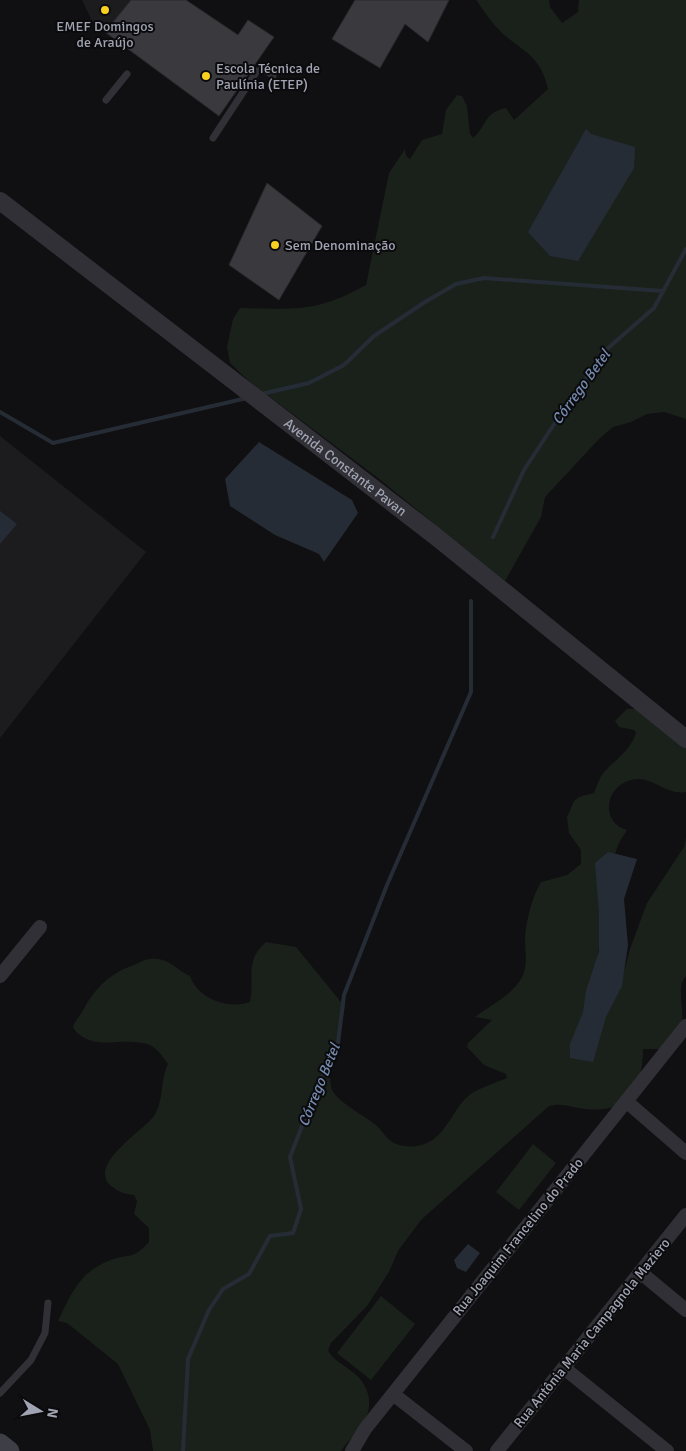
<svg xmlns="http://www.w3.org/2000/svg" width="686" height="1451" font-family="Signika,sans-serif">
<rect width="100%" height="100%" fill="#100f11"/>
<path fill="#1c1b1e" d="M82,0H131L105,32L92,21Z
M0,436L146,552L0,738Z"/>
<path fill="#1a211b" d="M476,0H549L550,7L562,23L578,12L579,0H686V419L664,412L647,414L631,422L613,427L599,439L545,497L541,517L505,581L378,478L250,382L230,363L227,347L233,319L240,308C294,309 316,313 366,285L389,173L405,149L406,156L410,159L422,140L442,134L446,110L457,95L462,96L467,106L470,134L473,138C488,125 483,113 506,108L514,120L548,89C540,54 523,53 500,31C491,22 484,11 476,0Z
M627,709H638L686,745V792C666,796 651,774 631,780C605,786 600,823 627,830L619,843L601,892L604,921L584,1030L619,992L630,949L647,903L684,847L686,838V976C675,987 686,1010 681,1029C677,1037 667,1043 661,1049H643C643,1086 628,1114 587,1109C572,1108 563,1102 549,1106L421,1220L398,1251L389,1272L367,1306L331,1343L328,1350C332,1359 342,1364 350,1370C369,1383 375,1404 363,1424C357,1434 347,1441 341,1451H153L150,1430L118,1364L67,1323L58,1321C71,1294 79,1273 108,1261C130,1252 130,1262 149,1242V1228L134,1214L137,1201L134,1195C123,1194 119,1192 110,1185C88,1164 144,1130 154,1116C164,1101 160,1080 168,1064C164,1058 157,1048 150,1045C124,1035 93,1054 73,1028C74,1021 78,1019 82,1012C93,990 109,974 131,966C138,964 143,959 151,959C169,957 177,971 190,976C197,998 228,1010 250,1002C255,976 244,962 266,942L296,947L341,1002L345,1000C345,1029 326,1058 331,1087C334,1101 366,1116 377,1126C383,1132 388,1141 396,1144C407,1148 419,1147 429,1142C446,1133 453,1111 466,1098C475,1089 495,1083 507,1078L506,1074L484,1065L467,1047L468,1043L492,1020L475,1017C489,1006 514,994 522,977C528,966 525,951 525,938C526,921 532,897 541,882L567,875L581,864V850L569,833L567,817L574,801L579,797L594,793C597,786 600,776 605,771C617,758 630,751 636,733L634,730L619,727L615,721Z
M533,1144L556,1163L519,1210L496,1192Z
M381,1296L415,1324L371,1380L337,1353Z"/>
<path fill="#262c35" d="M586,129L591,134L635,147L634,168L578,261L550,256L528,232Z
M259,442L352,500L358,513L324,562L319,554L275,535L230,506L225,479Z
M0,511L17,524L0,544Z
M608,852L637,859L624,899L628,945L622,986L606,1017L593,1062L570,1058V1044L583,1012L586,991L599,951V912L595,863Z
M468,1244L480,1253L466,1272L457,1268L454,1260Z"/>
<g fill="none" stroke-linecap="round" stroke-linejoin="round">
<path stroke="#262c35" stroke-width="4" d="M261,394L309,383L344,365L374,336L425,302L456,284L484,278L663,291
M0,412L53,443L247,398
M493,537L524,470L566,406L607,349L654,308L686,249
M183,1451L188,1359L209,1310L223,1289L249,1274L270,1236L293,1233L301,1209L290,1157L318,1085L338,1043L344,995L387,885L471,692V601"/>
</g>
<path fill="#3a393e" stroke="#2a292d" d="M131,0H186L238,35L248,20L274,37L219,116L105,32Z
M355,0H449L428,42L405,24L380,68L332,39Z
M267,183L322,226L279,300L229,265Z"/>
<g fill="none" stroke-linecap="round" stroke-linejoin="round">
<path stroke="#303036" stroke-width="7" d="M106,100L127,74
M213,138L257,71C264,69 268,71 273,76L272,87
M0,1393L31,1360L45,1333L48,1303"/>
<path stroke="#303036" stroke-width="14" d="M0,976L40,927
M626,1101L686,1153
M640,1272L686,1310
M564,1368L667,1451
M393,1394L466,1451
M352,1451L365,1429L686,1026
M497,1451L686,1215"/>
<path stroke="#303036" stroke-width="18" id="s1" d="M0,201L434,535L686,739"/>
<path stroke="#3e3f46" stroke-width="19" d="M0,1443L10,1451"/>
</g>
<g fill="#f7d021" stroke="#0b0a0c" stroke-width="2">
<circle cx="105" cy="10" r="5"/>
<circle cx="206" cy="76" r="5"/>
<circle cx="275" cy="245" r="5"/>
</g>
<g text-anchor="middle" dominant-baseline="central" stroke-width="4" stroke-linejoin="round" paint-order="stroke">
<g font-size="14" fill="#a0a3b2" stroke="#0b0a0c" text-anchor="start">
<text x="105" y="26" text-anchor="middle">EMEF Domingos<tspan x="105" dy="16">de Araújo</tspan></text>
<text x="216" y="68">Escola Técnica de<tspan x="216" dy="16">Paulínia (ETEP)</tspan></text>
<text x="285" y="245">Sem Denominação</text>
</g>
<g font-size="14" fill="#a0a3b2" stroke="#0b0a0c">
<text stroke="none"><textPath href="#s1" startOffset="436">Avenida Constante Pavan</textPath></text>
<text transform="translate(518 1237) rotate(-51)">Rua Joaquim Francelino do Prado</text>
<text transform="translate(592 1333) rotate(-51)">Rua Antônia Maria Campagnola Maziero</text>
</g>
<g font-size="15" font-style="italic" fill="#758bb0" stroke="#0b0a0c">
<text transform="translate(581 387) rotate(-54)">Córrego Betel</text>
<text transform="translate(319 1085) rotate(-68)">Córrego Betel</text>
</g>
</g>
<g transform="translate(40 1411) rotate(100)" stroke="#0b0a0c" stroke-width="4" paint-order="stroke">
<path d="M0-4L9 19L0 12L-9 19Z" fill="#a0a3b2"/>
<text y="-8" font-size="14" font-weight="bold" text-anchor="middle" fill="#a0a3b2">N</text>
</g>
</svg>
